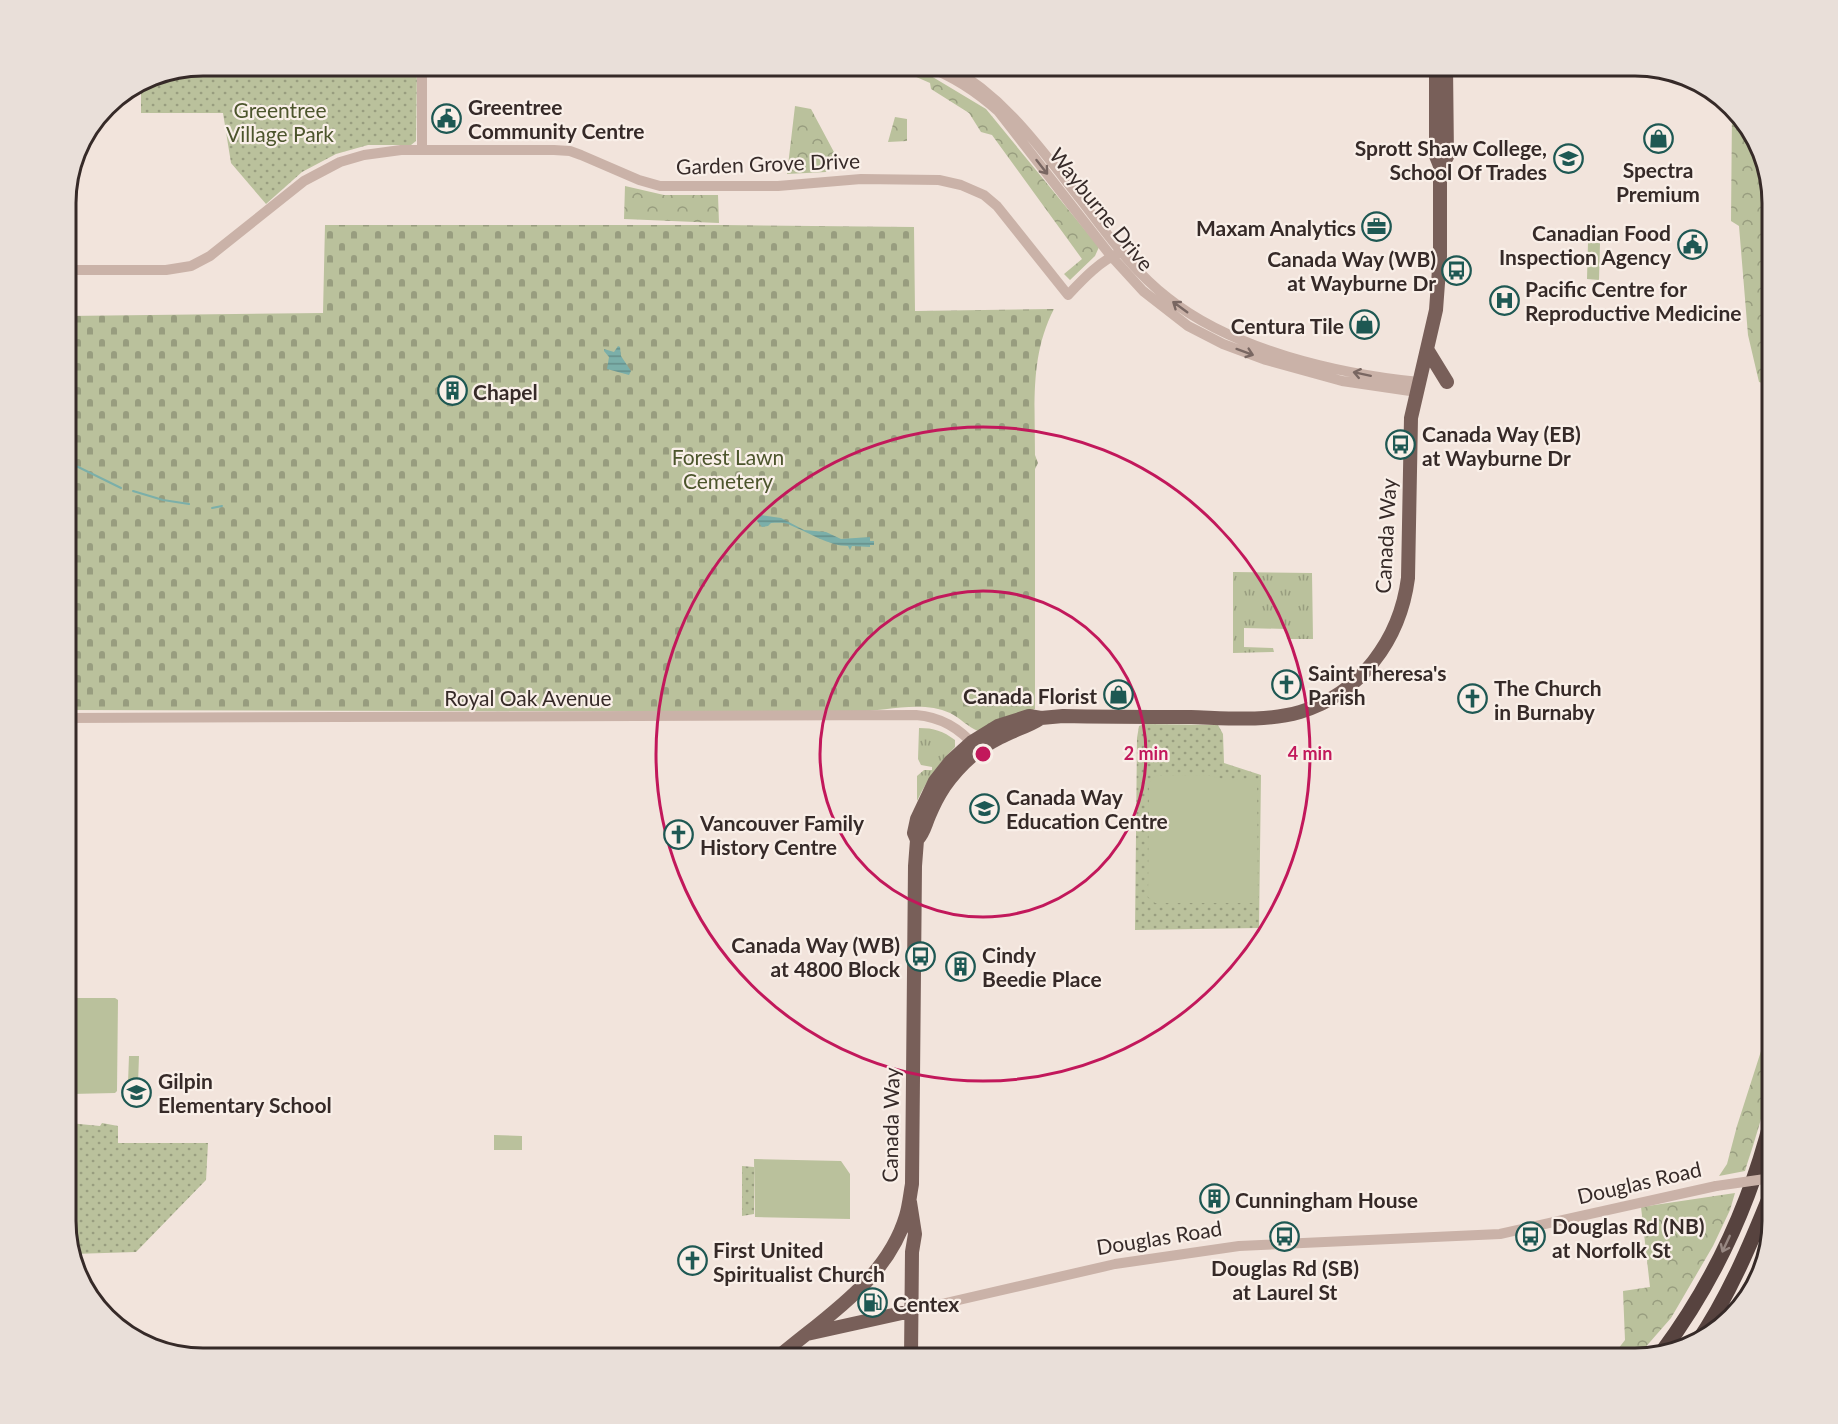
<svg xmlns="http://www.w3.org/2000/svg" width="1838" height="1424" font-family="Lato,sans-serif">
<defs>
<pattern id="grass-tufts" width="24" height="20" patternUnits="userSpaceOnUse" patternTransform="scale(1.5)"><rect width="24" height="20" fill="#bac19c"/><path d="M3 7l-1-3M5 7V3M7 7l1-3M15 17l-1-3M17 17v-4M19 17l1-3" fill="none" stroke="#989d7f"/></pattern>
<pattern id="forest-crowns" width="20" height="18" patternUnits="userSpaceOnUse" patternTransform="scale(1.5)"><rect width="20" height="18" fill="#bac19c"/><path d="M2 6a3 3 0 1 1 6 0M12 15a3 3 0 1 1 6 0" fill="none" stroke="#989d7f"/></pattern>
<pattern id="cemetery-stones" width="16" height="16" patternUnits="userSpaceOnUse" patternTransform="scale(1.5)"><rect width="16" height="16" fill="#bac19c"/><path d="M2 7V4a2 2 0 0 1 4 0v3zM10 15v-3a2 2 0 0 1 4 0v3z" fill="#989d7f"/></pattern>
<pattern id="park-dots" width="8" height="8" patternUnits="userSpaceOnUse" patternTransform="scale(1.5)"><rect width="8" height="8" fill="#bac19c"/><path d="M2 2h.1M6 6h.1" fill="none" stroke="#989d7f" stroke-width="1.8" stroke-linecap="round"/></pattern>
<pattern id="water-rules" width="6" height="5" patternUnits="userSpaceOnUse" patternTransform="scale(1.5)"><rect width="6" height="5" fill="#7bafa9"/><path d="M0 2.5h6" fill="none" stroke="#668f8a"/></pattern>
</defs>
<rect width="100%" height="100%" fill="#f2e4dc"/>
<path fill="url(#grass-tufts)" d="M1233,572L1312,573L1313,639H1287L1286,629L1244,628V647L1273,648L1274,652L1233,653Z
M919,728C934,728 943,731 955,740V747C939,763 926,781 917,801V776L924,770H932V767L921,765L918,759Z
M1763,1247L1745,1299L1741,1307L1725,1320Z"/>
<path fill="url(#forest-crowns)" d="M551,66H783L719,70L711,76L699,66L608,69L578,66L568,72L560,67Z
M863,66H906L926,73L986,109L1099,247L1095,256L1070,280L1064,274L1082,259L992,135L981,132L969,113L931,89L930,83L914,76L868,71Z
M795,106L811,109L835,154L826,172L787,174Z
M1732,111L1758,143L1771,197L1772,386L1759,382L1748,335L1739,226L1731,221Z
M895,117L907,119V141L888,142Z
M625,186L664,195H718L719,223L624,219Z
M1770,1023C1782,1062 1757,1133 1745,1171L1719,1176L1727,1164L1737,1126Z
M1735,1193L1730,1210L1713,1246L1671,1318L1636,1358H1611L1625,1340L1623,1291L1650,1287L1641,1207Z"/>
<path fill="url(#cemetery-stones)" d="M325,225H722L914,227L915,311L1054,309C1030,355 1035,404 1035,455L1038,463L1035,469V709L978,731C968,727 960,718 950,713C922,700 885,711 855,712L66,710V316L323,313Z"/>
<path fill="url(#park-dots)" d="M204,66H417L416,141L411,145H368L336,154L302,172L266,204L231,163L223,113H141V83L151,76Z
M1144,724L1218,725L1223,734L1224,763L1261,775L1259,928L1135,930L1137,738L1139,726Z
M69,1123L100,1126L102,1123L118,1126V1143H208L206,1180L136,1252L73,1254L66,1229V1143L68,1142Z
M742,1166L754,1167V1214L742,1216Z"/>
<path fill="#bac19c" d="M1588,243H1600L1599,280L1587,279Z
M1206,775L1223,779L1257,780L1258,898L1253,903H1155L1148,897L1149,783L1155,776Z
M71,998H115L118,1000L117,1091L115,1093L71,1094L68,1090L69,1001Z
M129,1056H139L138,1084L128,1083Z
M494,1135L522,1136V1150H494Z
M754,1159L841,1161L850,1174V1219L755,1217Z"/>
<path fill="url(#water-rules)" d="M618,346L620,347L621,356L631,371L629,375L607,369L609,357L604,351V349L614,352Z
M761,515L781,518L804,530L826,532L841,539L870,537V541H874V545H870V547L852,546L850,550L848,546C829,546 808,532 790,525C785,522 777,523 771,523L768,526L762,527L757,521Z"/>
<g fill="none" stroke-linecap="round" stroke-linejoin="round">
<path stroke="#7bafa9" stroke-width="2" d="M66,461L121,488
M133,491L163,500L189,504
M212,508L222,506"/>
<path stroke="#cab2a8" stroke-width="10" d="M422,66V150
M926,66C952,76 977,92 998,111L1111,256L1143,291L1188,326L1223,344L1266,360L1342,381L1417,392
M948,66C1006,98 1041,149 1081,200C1108,235 1133,271 1168,298C1233,350 1338,374 1419,382
M66,270H166L191,266L210,256L304,181L340,162L364,155L401,150H554L570,151L581,155L639,180L660,186H778L861,179L939,180L961,185L984,195L997,206L1068,295C1084,278 1100,261 1121,252
M66,718L916,715C941,717 959,728 976,747
M911,1311L1115,1264L1239,1246L1500,1234L1716,1186"/>
<path stroke="#785f59" stroke-width="14" d="M1440,166L1447,157L1446,66
M1428,351L1447,382
M917,840C924,833 925,825 929,816C933,806 938,796 944,787C958,767 977,749 999,738C1013,730 1028,727 1041,718
M910,1202L915,1234L912,1252L911,1358
M807,1334L911,1311
M777,1358C825,1317 887,1280 906,1216C909,1206 910,1195 912,1184L915,866L917,840L914,833L917,819L935,781L950,762L972,742L998,726L1029,716L1041,718L1063,716C1106,717 1148,717 1191,717C1226,718 1265,722 1300,712C1360,694 1400,640 1408,578L1411,418L1436,310L1440,256V166L1436,156V66"/>
<path stroke="#57433f" stroke-width="15" d="M1697,1343C1729,1296 1751,1243 1772,1191
M1662,1352C1714,1282 1751,1201 1772,1117"/>
<path stroke="#cab2a8" stroke-width="10" d="M1716,1186L1765,1179"/>
</g>
<defs><path id="oneway-shaft" d="M-6 0H5M1.5-3L5.5 0L1.5 3" fill="none" stroke-width="1.6" stroke-linecap="round" stroke-linejoin="round" transform="scale(1.5)"/></defs>
<g stroke="#796762">
<use href="#oneway-shaft" transform="translate(1042 167) rotate(52)"/>
<use href="#oneway-shaft" transform="translate(1180 307) rotate(-144)"/>
<use href="#oneway-shaft" transform="translate(1245 352) rotate(20)"/>
<use href="#oneway-shaft" transform="translate(1362 374) rotate(-168)"/>
</g>
<use stroke="#988883" href="#oneway-shaft" transform="translate(1726 1244) rotate(115)"/>
<g fill="none" stroke="#c2185b" stroke-width="3">
<circle cx="983" cy="754" r="163"/>
<circle cx="983" cy="754" r="327"/>
</g>
<defs>
<symbol id="civic-ring" viewBox="-11 -11 22 22"><circle r="9.5" fill="#f9efe8" stroke="#1e5853" stroke-width="1.5"/><path d="M-.6-6.5H3V-4.5H.6V-3L4-1V1h2V6H-6V1h2V-1L-.6-3ZM-1.2 2.5V6h2.4V2.5Z" fill="#1e5853"/></symbol>
<symbol id="shop-ring" viewBox="-11 -11 22 22"><circle r="9.5" fill="#f9efe8" stroke="#1e5853" stroke-width="1.5"/><path d="M-5-2.5h2.3a2.7 3.5 0 0 1 5.4 0H5L5.5 6h-11ZM-1.5-2.5h3a1.5 2.3 0 0 0-3 0Z" fill="#1e5853"/></symbol>
<symbol id="university-ring" viewBox="-11 -11 22 22"><circle r="9.5" fill="#f9efe8" stroke="#1e5853" stroke-width="1.5"/><path d="M0-5L7-2L0 1L-7-2ZM-4 1L0 2.5L4 1V4Q0 6-4 4Z" fill="#1e5853"/></symbol>
<symbol id="office-ring" viewBox="-11 -11 22 22"><circle r="9.5" fill="#f9efe8" stroke="#1e5853" stroke-width="1.5"/><path d="M-6-3h4V-5.5h4V-3h4V5H-6ZM-1-4.5V-3h2v-1.5ZM-6 0V1H6V0Z" fill="#1e5853"/></symbol>
<symbol id="bus-ring" viewBox="-11 -11 22 22"><circle r="9.5" fill="#f9efe8" stroke="#1e5853" stroke-width="1.5"/><path d="M-5-6H5V4H4V6H2V4H-2V6H-4V4H-5ZM-3.5-4V0h7V-4ZM-3.5 1.2v1.5H-2V1.2ZM2 1.2v1.5H3.5V1.2Z" fill="#1e5853"/></symbol>
<symbol id="hospital-ring" viewBox="-11 -11 22 22"><circle r="9.5" fill="#f9efe8" stroke="#1e5853" stroke-width="1.5"/><path d="M-5-5h3v3.5h4V-5h3V5h-3V1.5h-4V5h-3Z" fill="#1e5853"/></symbol>
<symbol id="building-ring" viewBox="-11 -11 22 22"><circle r="9.5" fill="#f9efe8" stroke="#1e5853" stroke-width="1.5"/><path d="M-4-6H4V6H1V3H-1V6H-4ZM-2.5-4.3h1.7v1.8h-1.7ZM.8-4.3h1.7v1.8H.8ZM-2.5-1h1.7V.8h-1.7ZM.8-1h1.7V.8H.8Z" fill="#1e5853"/></symbol>
<symbol id="church-ring" viewBox="-11 -11 22 22"><circle r="9.5" fill="#f9efe8" stroke="#1e5853" stroke-width="1.5"/><path d="M-1.2-6h2.4v3.5h3.3v2.4h-3.3V6h-2.4V-.1h-3.3v-2.4h3.3Z" fill="#1e5853"/></symbol>
<symbol id="school-ring" viewBox="-11 -11 22 22"><circle r="9.5" fill="#f9efe8" stroke="#1e5853" stroke-width="1.5"/><path d="M0-5L7-2L0 1L-7-2ZM-4 1L0 2.5L4 1V4Q0 6-4 4Z" fill="#1e5853"/></symbol>
<symbol id="fuel-ring" viewBox="-11 -11 22 22"><circle r="9.5" fill="#f9efe8" stroke="#1e5853" stroke-width="1.5"/><path d="M-5.5-6h7V0h2V4h1.3V-2.5L3-4.5l.8-.8L6-3V5H2.5V1h-1V6h-7ZM-4.2-4.7v3.2H.2V-4.7Z" fill="#1e5853"/></symbol>
</defs>
<g fill-rule="evenodd">
<use href="#civic-ring" x="430" y="102" width="33" height="33"/>
<use href="#shop-ring" x="1642" y="122" width="33" height="33"/>
<use href="#university-ring" x="1552" y="142" width="33" height="33"/>
<use href="#office-ring" x="1360" y="210" width="33" height="33"/>
<use href="#civic-ring" x="1676" y="228" width="33" height="33"/>
<use href="#bus-ring" x="1440" y="254" width="33" height="33"/>
<use href="#hospital-ring" x="1488" y="284" width="33" height="33"/>
<use href="#shop-ring" x="1348" y="308" width="33" height="33"/>
<use href="#building-ring" x="436" y="374" width="33" height="33"/>
<use href="#bus-ring" x="1384" y="428" width="33" height="33"/>
<use href="#church-ring" x="1270" y="668" width="33" height="33"/>
<use href="#shop-ring" x="1102" y="678" width="33" height="33"/>
<use href="#church-ring" x="1456" y="682" width="33" height="33"/>
<use href="#school-ring" x="968" y="792" width="33" height="33"/>
<use href="#church-ring" x="662" y="818" width="33" height="33"/>
<use href="#bus-ring" x="904" y="940" width="33" height="33"/>
<use href="#building-ring" x="944" y="950" width="33" height="33"/>
<use href="#school-ring" x="120" y="1076" width="33" height="33"/>
<use href="#building-ring" x="1198" y="1182" width="33" height="33"/>
<use href="#bus-ring" x="1268" y="1220" width="33" height="33"/>
<use href="#bus-ring" x="1514" y="1220" width="33" height="33"/>
<use href="#church-ring" x="676" y="1244" width="33" height="33"/>
<use href="#fuel-ring" x="856" y="1286" width="33" height="33"/>
</g>
<g text-anchor="middle" dominant-baseline="central" stroke-width="4.5" stroke-linejoin="round" paint-order="stroke">
<g font-size="21" font-weight="bold" fill="#362a28" stroke="#f9efe8" text-anchor="start">
<text x="468" y="106">Greentree<tspan x="468" dy="24">Community Centre</tspan></text>
<text x="1547" y="147" text-anchor="end">Sprott Shaw College,<tspan x="1547" dy="24">School Of Trades</tspan></text>
<text x="1658" y="169" text-anchor="middle">Spectra<tspan x="1658" dy="24">Premium</tspan></text>
<text x="1356" y="227" text-anchor="end">Maxam Analytics</text>
<text x="1671" y="232" text-anchor="end">Canadian Food<tspan x="1671" dy="24">Inspection Agency</tspan></text>
<text x="1436" y="258" text-anchor="end">Canada Way (WB)<tspan x="1436" dy="24">at Wayburne Dr</tspan></text>
<text x="1525" y="288">Pacific Centre for<tspan x="1525" dy="24">Reproductive Medicine</tspan></text>
<text x="1344" y="325" text-anchor="end">Centura Tile</text>
<text x="473" y="391">Chapel</text>
<text x="1422" y="433">Canada Way (EB)<tspan x="1422" dy="24">at Wayburne Dr</tspan></text>
<text x="1308" y="672">Saint Theresa's<tspan x="1308" dy="24">Parish</tspan></text>
<text x="1494" y="687">The Church<tspan x="1494" dy="24">in Burnaby</tspan></text>
<text x="1097" y="695" text-anchor="end">Canada Florist</text>
<text x="1006" y="796">Canada Way<tspan x="1006" dy="24">Education Centre</tspan></text>
<text x="700" y="822">Vancouver Family<tspan x="700" dy="24">History Centre</tspan></text>
<text x="900" y="944" text-anchor="end">Canada Way (WB)<tspan x="900" dy="24">at 4800 Block</tspan></text>
<text x="982" y="954">Cindy<tspan x="982" dy="24">Beedie Place</tspan></text>
<text x="158" y="1080">Gilpin<tspan x="158" dy="24">Elementary School</tspan></text>
<text x="1235" y="1199">Cunningham House</text>
<text x="1552" y="1225">Douglas Rd (NB)<tspan x="1552" dy="24">at Norfolk St</tspan></text>
<text x="713" y="1249">First United<tspan x="713" dy="24">Spiritualist Church</tspan></text>
<text x="1285" y="1267" text-anchor="middle">Douglas Rd (SB)<tspan x="1285" dy="24">at Laurel St</tspan></text>
<text x="893" y="1303">Centex</text>
</g>
<g font-size="21" fill="#4c552c" stroke="#f9efe8">
<text x="280" y="109">Greentree<tspan x="280" dy="24">Village Park</tspan></text>
<text x="728" y="456">Forest Lawn<tspan x="728" dy="24">Cemetery</tspan></text>
</g>
<g font-size="21" fill="#362a28" stroke="#f9efe8">
<text transform="translate(768 163) rotate(-2)">Garden Grove Drive</text>
<text transform="translate(1102 209) rotate(51)">Wayburne Drive</text>
<text transform="translate(1385 536) rotate(-87)">Canada Way</text>
<text x="528" y="697">Royal Oak Avenue</text>
<text transform="translate(890 1125) rotate(-89)">Canada Way</text>
<text transform="translate(1639 1182) rotate(-13)">Douglas Road</text>
<text transform="translate(1159 1237) rotate(-9)">Douglas Road</text>
</g>
</g>
<path d="M0 0H1838V1424H0ZM203 76H1635A127 127 0 0 1 1762 203V1221A127 127 0 0 1 1635 1348H203A127 127 0 0 1 76 1221V203A127 127 0 0 1 203 76Z" fill="#e9dfd9" fill-rule="evenodd"/>
<path fill="none" stroke="#362a28" stroke-width="3" d="M203 76H1635A127 127 0 0 1 1762 203V1221A127 127 0 0 1 1635 1348H203A127 127 0 0 1 76 1221V203A127 127 0 0 1 203 76Z"/>
<circle cx="983" cy="754" r="9" fill="#c2185b" stroke="#f9efe8" stroke-width="3"/>
<g font-size="18" text-anchor="middle" font-weight="bold" fill="#c2185b" stroke="#f9efe8" stroke-width="4.5" stroke-linejoin="round" paint-order="stroke">
<text x="1146" y="760">2 min</text>
<text x="1310" y="760">4 min</text>
</g>
</svg>
